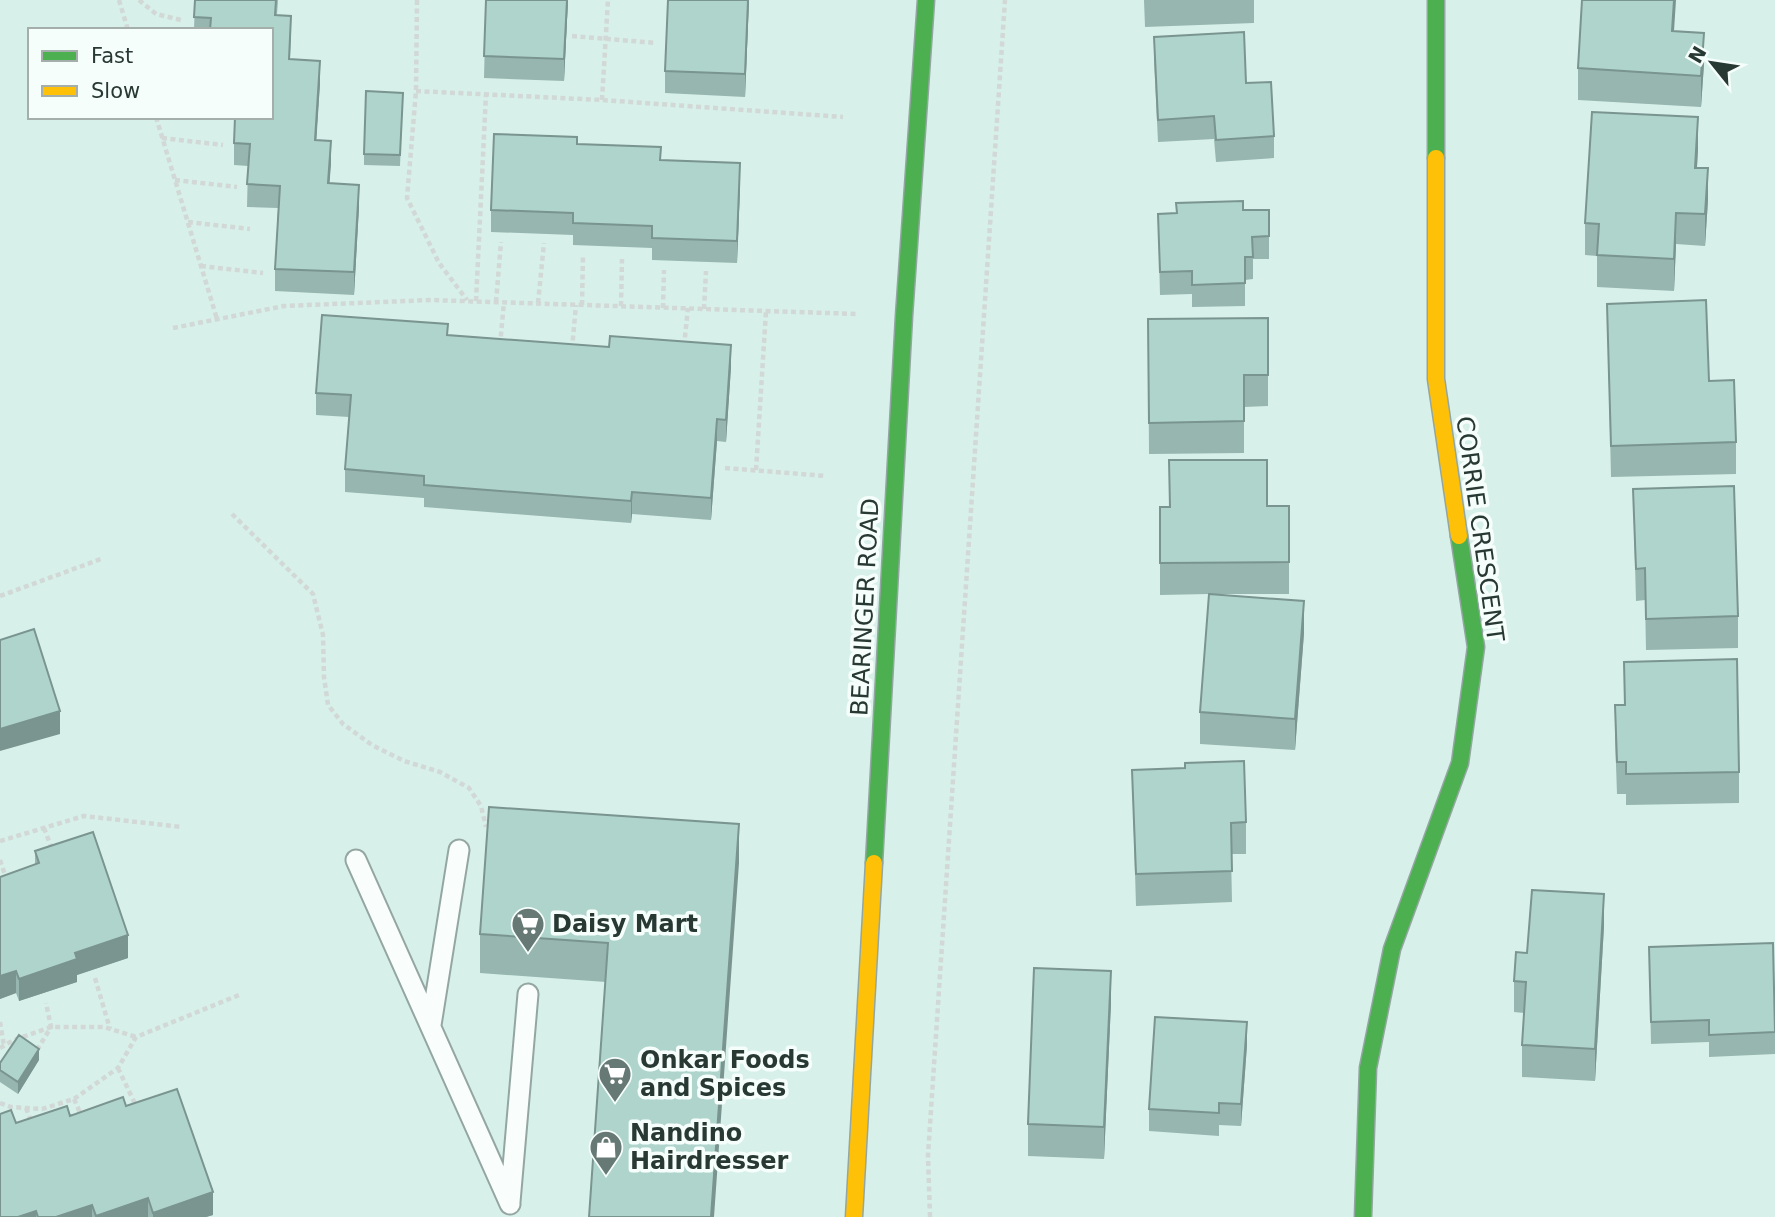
<svg xmlns="http://www.w3.org/2000/svg" width="1775" height="1217" font-family="'DejaVu Sans',sans-serif">
<rect width="100%" height="100%" fill="#d8f0ea"/>
<g fill="none" stroke-linecap="round" stroke-linejoin="round">
<defs>
<path id="lane" d="M356,860L510,1204
M431,1025L459,850
M510,1202L528,994"/>
<path id="fast" d="M1436,0V158
M874,863L904,316L926,0
M1363,1217L1368,1068L1392,949L1460,763L1476,647L1459,536"/>
<path id="slow" d="M1436,158V379L1459,536
M854,1217L874,863"/>
</defs>
<use href="#lane" stroke="#94a6a1" stroke-width="23"/>
<use href="#fast" stroke="#94a6a1" stroke-width="19"/>
<use href="#slow" stroke="#94a6a1" stroke-width="19"/>
<path stroke="#d1d8d6" stroke-width="4.5" stroke-dasharray="5 3.5" stroke-linecap="butt" d="M119,0L128,30
M139,0L156,14L181,20
M417,0L416,91L407,198L439,263L467,300
M572,36L656,43
M416,91L602,100L843,117
M602,100L608,0
M156,117L217,319
M162,138L223,145
M175,180L237,187
M188,222L250,229
M201,266L263,273
M476,301L486,94
M496,302L501,242
M538,303L544,243
M582,305L583,255
M621,306L622,259
M663,308L664,270
M704,309L706,271
M173,328L284,306L431,300L858,314
M500,345L504,302
M684,346L688,308
M572,349L576,305
M725,468L826,476
M756,470L766,311
M232,514L313,594L323,635L324,677L328,705L343,724L372,745L404,761L440,772L469,788L481,806L486,827
M0,596L101,559
M44,828L52,849
M0,841L84,816L182,827
M0,860L6,878
M95,978L110,1029
M0,1022L4,1046
M0,1048L14,1040L51,1027H104L136,1037
M37,1050L51,1027L46,1003
M118,1068L137,1108
M74,1099L82,1117
M0,1103L11,1107L42,1109L74,1099L118,1068L136,1037L239,995
M26,1108L32,1124
M930,1217L928,1155L1005,0"/>
<use href="#lane" stroke="#f9fdfc" stroke-width="19"/>
<use href="#fast" stroke="#4caf50" stroke-width="16"/>
<use href="#slow" stroke="#ffc107" stroke-width="16"/>
</g>
<path fill="#96b6af" d="M195,0H278L277,15L291,38L290,59L320,83L316,140L331,163L329,183L359,207L354,295L275,291V269L278,208L247,207L248,166L234,165V143L271,30H194Z
M486,0H568L564,81L484,78Z
M749,0L745,97L665,93V71Z
M1144,0H1254V23L1145,27Z
M1674,31L1704,64L1701,107L1578,100V68Z
M1154,37L1246,83L1274,136V158L1216,162L1214,139L1158,142L1154,59Z
M403,93L400,166L364,165V154Z
M577,144L661,160L740,186L737,263L652,260V248L573,245V235L491,232V210Z
M1698,149L1697,168L1708,200L1705,246L1676,244L1674,291L1597,287V256L1585,255V223Z
M1176,203L1243,210H1269V259H1253V279L1245,280V306L1192,307V294L1160,295L1158,214L1176,213Z
M1607,304L1709,381L1736,442V474L1611,477Z
M1268,318V406L1244,407V453L1149,454L1148,319Z
M448,335L731,367L726,442L717,441L711,520L632,514L631,523L424,507V498L345,492V469L349,417L316,415V393Z
M1633,489L1738,616V648L1646,650L1645,600L1636,601Z
M1289,506V594H1211L1304,633L1295,750L1200,744V712L1209,594L1160,595V507Z
M1624,662L1739,772V803L1626,805V794H1617L1615,736V705H1624Z
M1132,770L1246,822V854H1231L1232,902L1136,906Z
M35,851L128,958L77,975V982L19,1001L16,993L0,999V877L35,865Z
M739,863L606,982L480,973V934Z
M1604,926L1595,1081L1522,1077V1045L1524,1013L1514,1012V981L1527,953Z
M1649,947L1775,998V1054L1709,1057V1042L1651,1044Z
M1111,1003L1104,1159L1028,1156V1124Z
M1247,1045L1241,1126L1219,1125V1136L1149,1131V1109Z
M39,1060L18,1094L0,1082V1063Z
M126,1106L213,1215L206,1217H0L16,1123Z"/>
<path fill="#7a948f" d="M567,0H568L564,81V59Z
M748,0H749L745,97V74Z
M1674,0H1676L1672,62V31Z
M1704,33V64L1701,107V76Z
M320,61V83L315,162V140Z
M1698,117V149L1695,199V168Z
M331,141V163L328,205V183Z
M740,163V186L737,263V241Z
M1708,168V200L1705,246V214Z
M359,185V207L354,295V272Z
M1676,213V244L1674,291V259Z
M731,345V367L726,442V420Z
M717,419V441L711,520V498Z
M632,492V514L631,523V501Z
M1304,601V633L1295,750V719Z
M60,711V734L0,751V729Z
M739,824V863L714,1217H711Z
M1604,894V926L1595,1081V1049Z
M128,935V958L77,975V982L19,1001V979L75,953Z
M16,971V993L0,999V976Z
M1111,971V1003L1104,1159V1127Z
M1247,1022V1045L1241,1126V1104Z
M39,1049V1060L18,1094V1082Z
M213,1192V1215L206,1217H153V1213Z
M148,1198V1217H96V1216Z
M92,1205V1217H56Z
M36,1211V1217H18Z"/>
<path fill="#afd4cc" stroke="#7a948f" stroke-width="2" d="M195,0H276L275,15L291,16L289,59L320,61L315,140L331,141L328,183L359,185L354,272L275,269L280,186L247,184L250,144L234,143L235,117H271V30H210L211,18L194,17Z
M486,0H567L564,59L484,56Z
M668,0H748L745,74L665,71Z
M1582,0H1674L1672,31L1704,33L1701,76L1578,68Z
M1244,32L1246,83L1271,82L1274,136L1216,140L1214,116L1158,120L1154,37Z
M366,91L403,93L400,155L364,154Z
M1592,112L1698,117L1695,168H1708L1705,214L1676,213L1674,259L1597,255L1599,224L1585,223Z
M494,134L577,137V144L661,147L660,160L740,163L737,241L652,238V226L573,223V213L491,210Z
M1243,201V210H1269V236L1252,237L1253,257H1245V283L1192,285V271L1160,272L1158,214L1177,213L1176,203Z
M1706,300L1709,381L1734,380L1736,442L1611,446L1607,304Z
M322,315L448,324L447,335L609,347L610,336L731,345L726,420L717,419L711,498L632,492L631,501L424,485V476L345,469L351,395L316,393Z
M1268,318V375H1244V421L1149,423L1148,319Z
M1169,460H1267V506H1289V562L1160,563V507H1170Z
M1734,486L1738,616L1646,619L1645,568L1636,569L1633,489Z
M1209,594L1304,601L1295,719L1200,712Z
M34,629L60,711L0,729V640Z
M1737,659L1739,772L1626,774V762H1617L1615,705H1625L1624,662Z
M1244,761L1246,822L1231,823L1232,871L1136,874L1132,770L1185,768V763Z
M489,807L739,824L711,1217H589L608,943L480,934Z
M93,832L128,935L75,953L77,959L19,979L16,971L0,976V877L39,863L35,851Z
M1532,890L1604,894L1595,1049L1522,1045L1526,982L1514,981L1516,952L1527,953Z
M1773,943L1775,1032L1709,1035V1020L1651,1022L1649,947Z
M1034,968L1111,971L1104,1127L1028,1124Z
M1155,1017L1247,1022L1241,1104L1219,1103V1113L1149,1109Z
M19,1035L39,1049L18,1082L0,1070V1063Z
M177,1089L213,1192L153,1213L148,1198L96,1216L92,1205L56,1217H38L36,1211L18,1217H0V1114L11,1110L16,1123L67,1106L70,1116L123,1097L126,1106Z"/>
<defs>
<symbol id="supermarket-pin" viewBox="-11 -11 22 30"><path d="M0 17L-7.5 6A9.5 9.5 0 1 1 7.5 6Z" fill="#667974" stroke="#f6fefc"/><path d="M-6-5.5h2.5l.6 2H6L4.5 2H-2.5L-4.4-4H-6ZM-1.5 3.2a1.3 1.3 0 1 0 .1 0ZM3 3.2a1.3 1.3 0 1 0 .1 0Z" fill="#fff"/></symbol>
<symbol id="shop-pin" viewBox="-11 -11 22 30"><path d="M0 17L-7.5 6A9.5 9.5 0 1 1 7.5 6Z" fill="#667974" stroke="#f6fefc"/><path d="M-5-2.5h2.3a2.7 3.5 0 0 1 5.4 0H5L5.5 6h-11ZM-1.5-2.5h3a1.5 2.3 0 0 0-3 0Z" fill="#fff"/></symbol>
</defs>
<g fill-rule="evenodd">
<use href="#supermarket-pin" x="509" y="905" width="38" height="52"/>
<use href="#supermarket-pin" x="596" y="1055" width="38" height="52"/>
<use href="#shop-pin" x="587" y="1128" width="38" height="52"/>
</g>
<g text-anchor="middle" dominant-baseline="central" stroke-width="7" stroke-linejoin="round" paint-order="stroke">
<g font-size="24" fill="#283934" stroke="#f6fefc">
<text transform="translate(1480 529) rotate(82)">CORRIE CRESCENT</text>
<text transform="translate(865 607) rotate(-87)">BEARINGER ROAD</text>
</g>
<g font-size="24" font-weight="bold" fill="#283934" stroke="#f6fefc" text-anchor="start">
<text x="552" y="924">Daisy Mart</text>
<text x="640" y="1060">Onkar Foods<tspan x="640" dy="28">and Spices</tspan></text>
<text x="630" y="1133">Nandino<tspan x="630" dy="28">Hairdresser</tspan></text>
</g>
</g>
<rect x="28" y="28" width="245" height="91" fill="#f6fefc" stroke="#a4afac" stroke-width="2"/>
<rect x="42" y="51" width="35" height="10" fill="#4caf50" stroke="#a4afac" stroke-width="2"/>
<text x="91" y="63" font-size="21" fill="#283934">Fast</text>
<rect x="42" y="86" width="35" height="10" fill="#ffc107" stroke="#a4afac" stroke-width="2"/>
<text x="91" y="98" font-size="21" fill="#283934">Slow</text>
<g transform="translate(1712 63) rotate(300)" stroke="#f6fefc" stroke-width="5" paint-order="stroke">
<path d="M0-5L12 26L0 18L-12 26Z" fill="#283934"/>
<text y="-10" font-size="19" font-weight="bold" text-anchor="middle" fill="#283934">N</text>
</g>
</svg>
